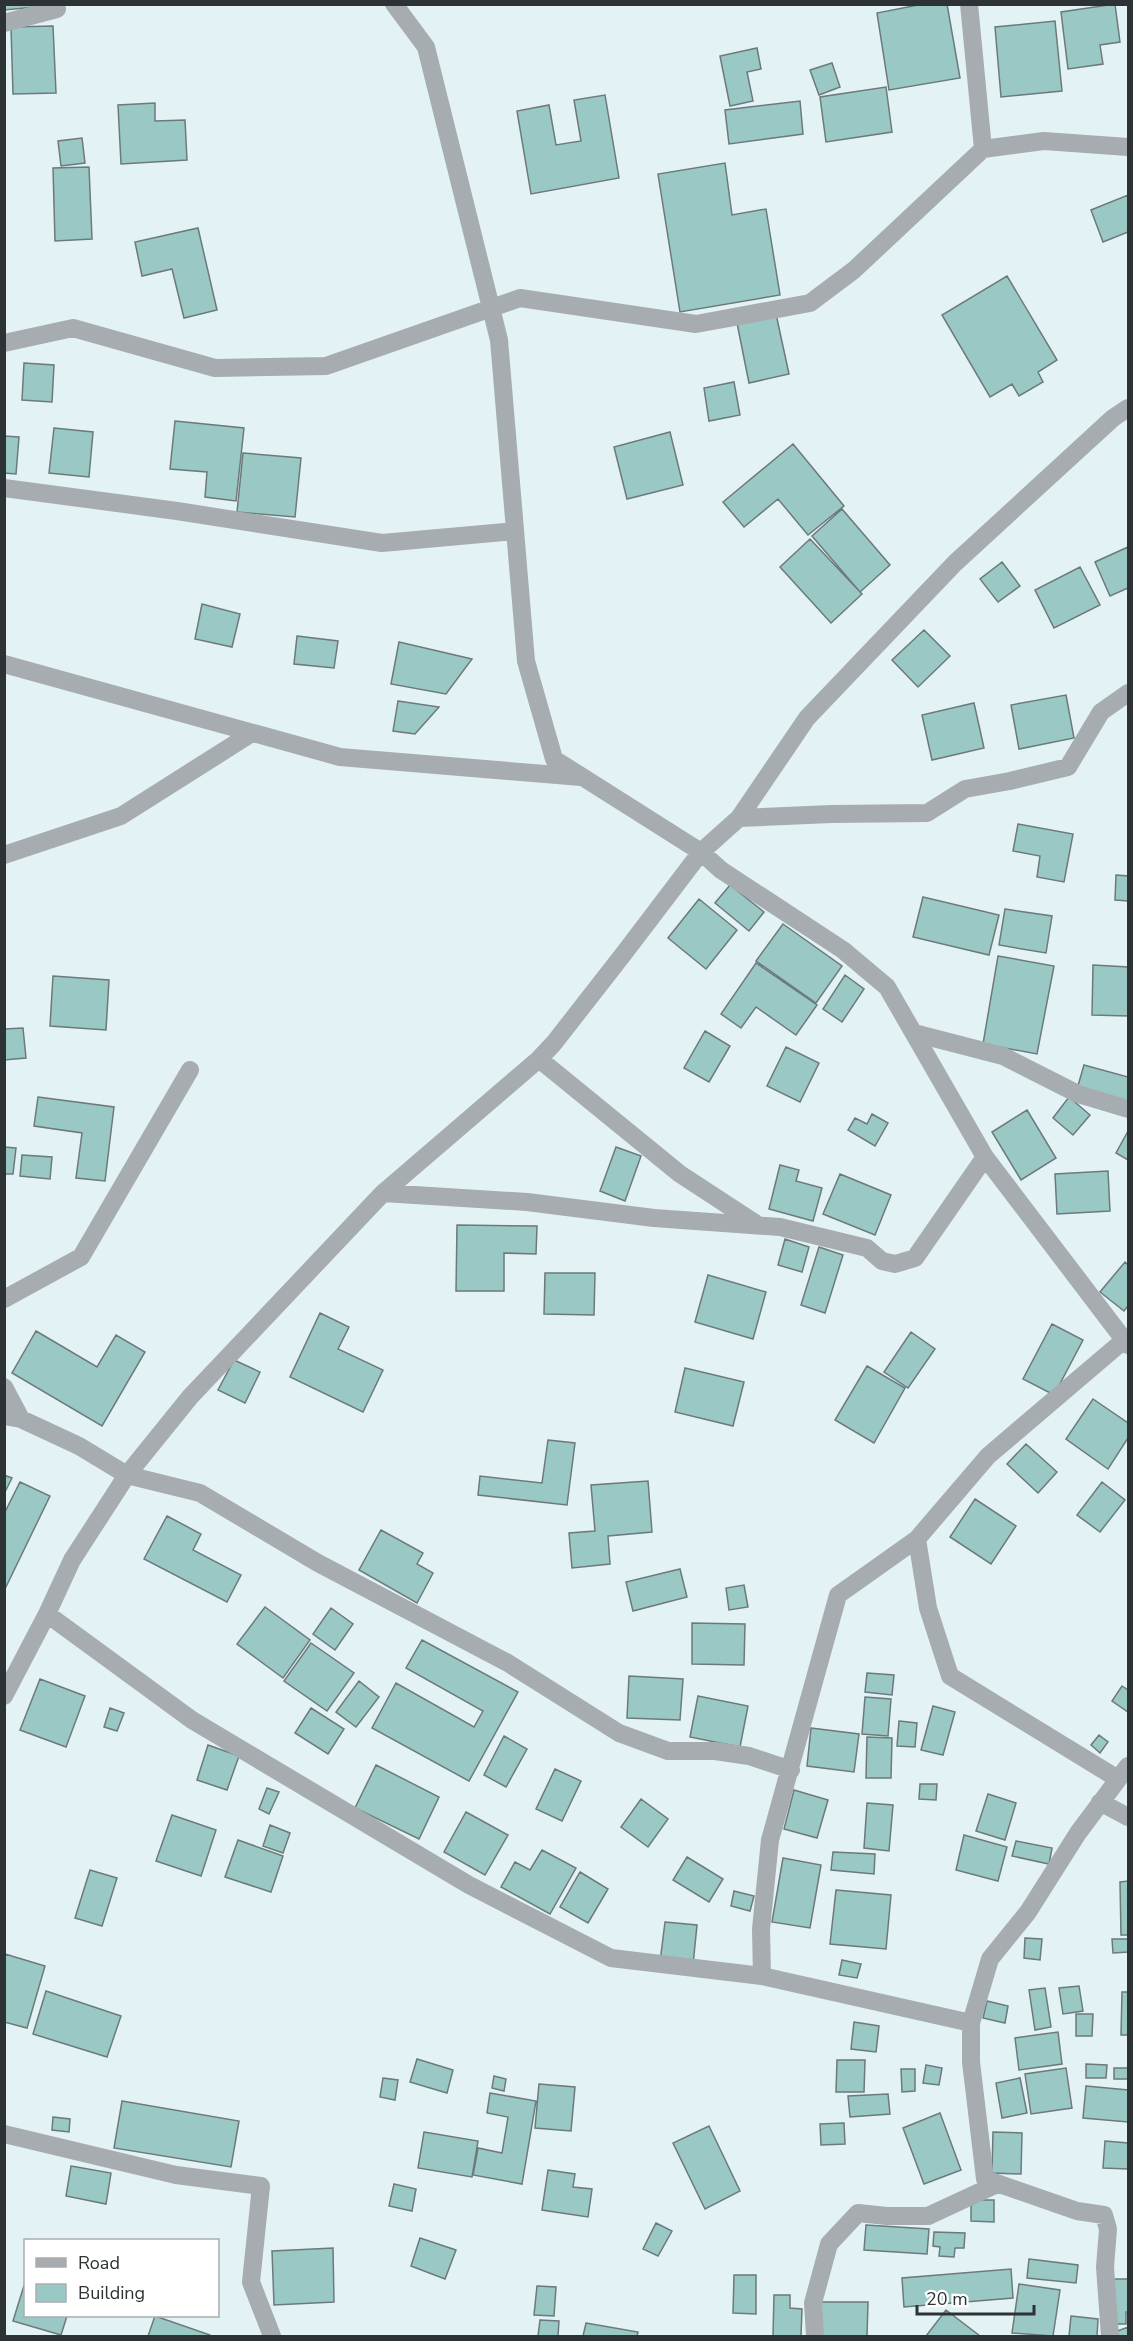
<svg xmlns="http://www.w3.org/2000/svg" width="1133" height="2341" font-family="'Nunito Sans',sans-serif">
<rect width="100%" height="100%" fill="#e3f2f5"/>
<path fill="#9ac9c5" stroke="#6c7a79" stroke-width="1.5" d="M4,4H36V7L4,10Z
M923,4H947L960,78L889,90L877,13Z
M1115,4L1120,42L1100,45L1103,64L1068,69L1061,12Z
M1055,21L1062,91L1001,97L995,27Z
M53,26L56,93L13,94L11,27Z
M757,48L761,69L747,72L753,101L730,106L720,56Z
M832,63L840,87L819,95L810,70Z
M886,87L892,132L826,142L820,97Z
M605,95L619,178L531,194L517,111L549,105L556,145L581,141L574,100Z
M800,101L803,134L729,144L725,110Z
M155,103V121L185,120L187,160L121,164L118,105Z
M82,138L85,163L61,166L58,141Z
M725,163L732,215L766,209L780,295L680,312L658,174Z
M89,167L92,239L55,241L53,168Z
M1128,195V232L1103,242L1091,210Z
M198,228L217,310L184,318L172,269L142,276L135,242Z
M1007,276L1057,360L1038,372L1043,382L1019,396L1012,384L990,397L942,315Z
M776,314L789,374L749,383L737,323Z
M24,363L54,365L52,402L22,400Z
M734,382L740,415L709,421L704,388Z
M175,421L244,428L236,501L205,497L207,472L170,469Z
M54,428L93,432L89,477L49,473Z
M670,432L683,485L627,499L614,447Z
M4,436L19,437L16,474L4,473Z
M793,444L844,506L808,535L778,499L744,527L723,502Z
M243,453L301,458L295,517L237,512Z
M842,509L890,565L860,592L812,536Z
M810,539L862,594L831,623L780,567Z
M1128,547V588L1110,596L1095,562Z
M1002,562L1020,586L998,602L980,579Z
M1080,567L1100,605L1054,628L1035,590Z
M202,604L240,614L232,647L195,639Z
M924,630L950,656L918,687L892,660Z
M297,636L338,641L334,668L294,664Z
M399,642L472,659L446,694L391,684Z
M1066,695L1074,738L1019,749L1011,705Z
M398,701L439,707L415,734L393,731Z
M974,703L984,748L932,760L922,715Z
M1018,824L1073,834L1064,882L1037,877L1040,856L1013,851Z
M1116,875L1128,876V901L1115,900Z
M730,885L764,912L749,931L715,903Z
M923,897L999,915L989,955L913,937Z
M699,899L737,930L706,969L668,938Z
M1005,909L1052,916L1046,953L999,945Z
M783,924L842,966L816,1003L756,961Z
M998,956L1054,966L1037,1054L983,1044Z
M756,963L817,1005L796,1035L756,1007L741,1028L721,1014Z
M1093,965L1128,967V1016L1092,1015Z
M845,975L864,989L842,1022L823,1009Z
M53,976L109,980L106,1030L50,1026Z
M23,1028L26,1058L4,1060V1029Z
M705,1031L730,1046L709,1082L684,1068Z
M786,1047L819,1063L800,1102L767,1086Z
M1084,1065L1128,1077V1103L1077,1089Z
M38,1097L114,1107L105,1181L76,1178L82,1133L34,1126Z
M1069,1097L1090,1115L1073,1135L1053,1118Z
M1027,1110L1056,1158L1021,1180L992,1132Z
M872,1114L888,1123L875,1146L848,1130L855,1118L867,1124Z
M1128,1131V1160L1116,1153Z
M4,1147L16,1148L13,1174H4Z
M616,1147L641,1156L625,1201L600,1191Z
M22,1155L52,1157L50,1179L20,1176Z
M780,1165L799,1170L796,1181L822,1188L813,1221L769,1209Z
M1108,1171L1110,1211L1057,1214L1055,1174Z
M840,1174L891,1195L875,1235L823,1214Z
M457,1225L537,1226L536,1254L504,1253V1291H456Z
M785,1239L809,1247L802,1272L778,1265Z
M819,1247L843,1255L825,1313L801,1305Z
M1125,1262L1128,1265V1306L1124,1311L1100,1292Z
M545,1273H595L594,1315L544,1314Z
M708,1275L766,1292L753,1339L695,1322Z
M320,1313L349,1327L338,1349L383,1370L363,1412L290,1377Z
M1052,1324L1083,1340L1054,1395L1023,1379Z
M36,1331L97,1367L116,1335L145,1352L102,1426L12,1373Z
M911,1332L935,1349L908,1388L884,1372Z
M234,1360L260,1372L245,1403L218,1390Z
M867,1366L905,1388L874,1443L835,1420Z
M685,1368L744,1382L733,1426L675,1412Z
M1093,1399L1128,1423V1438L1108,1469L1066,1439Z
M548,1440L575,1443L567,1505L478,1495L480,1476L542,1483Z
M1026,1444L1057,1472L1038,1493L1007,1464Z
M4,1475L12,1478L4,1494Z
M648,1481L652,1532L608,1536L610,1564L572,1568L569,1533L595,1531L591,1485Z
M20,1482L50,1496L4,1591V1514Z
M1102,1482L1125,1500L1100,1532L1077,1515Z
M975,1499L1016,1526L991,1564L950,1537Z
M167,1516L201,1534L193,1550L241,1575L227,1602L144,1559Z
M381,1530L423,1553L417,1564L433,1573L417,1603L359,1570Z
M680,1569L687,1597L633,1611L626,1582Z
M744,1585L748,1607L729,1610L726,1588Z
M265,1607L310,1640L283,1678L237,1644Z
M331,1608L353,1624L335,1650L313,1634Z
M692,1623L745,1624L744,1665L692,1664Z
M422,1640L518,1692L469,1781L372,1728L396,1683L474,1727L483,1711L406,1668Z
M311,1643L354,1673L327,1711L284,1681Z
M867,1673L894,1675L892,1695L865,1692Z
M629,1676L683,1679L680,1720L627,1718Z
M40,1679L85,1696L66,1747L20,1730Z
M359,1681L379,1697L356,1727L336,1712Z
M1122,1686L1128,1690V1712L1112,1701Z
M698,1696L748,1706L740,1747L690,1737Z
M865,1697L891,1699L888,1736L862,1734Z
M933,1706L955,1712L943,1755L921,1750Z
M110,1708L124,1713L117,1731L104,1727Z
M311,1708L344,1729L328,1754L295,1733Z
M899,1721L917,1723L915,1747L897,1746Z
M811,1728L859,1734L854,1772L807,1766Z
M1099,1735L1108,1742L1100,1753L1091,1745Z
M504,1736L527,1749L506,1787L484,1775Z
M867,1737L892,1738L891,1778H866Z
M208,1745L239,1756L227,1790L197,1780Z
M376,1765L439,1797L419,1839L355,1808Z
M555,1769L581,1781L562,1821L536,1809Z
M920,1784H937L936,1800L919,1799Z
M267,1788L279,1792L269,1814L259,1809Z
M794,1790L828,1800L817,1838L784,1829Z
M988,1794L1016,1803L1005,1840L976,1831Z
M641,1799L668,1819L648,1847L621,1827Z
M867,1803L893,1805L889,1851L864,1848Z
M466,1812L508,1835L485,1875L444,1852Z
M172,1815L216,1830L201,1876L156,1861Z
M270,1825L290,1833L283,1853L263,1846Z
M964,1835L1007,1847L998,1881L956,1870Z
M238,1840L283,1856L271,1892L225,1877Z
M1016,1841L1052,1848L1049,1864L1012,1856Z
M542,1850L576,1868L550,1914L501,1887L515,1862L530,1870Z
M833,1852L875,1854L874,1874L831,1870Z
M687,1857L723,1879L709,1902L673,1880Z
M783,1858L821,1865L810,1928L772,1922Z
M90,1870L117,1878L102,1926L75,1918Z
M580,1872L608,1889L588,1923L560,1907Z
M1128,1881V1935H1121L1120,1882Z
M836,1890L891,1895L886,1949L830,1944Z
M734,1891L754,1896L750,1911L731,1906Z
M665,1922L697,1925L693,1965L660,1962Z
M1025,1938L1042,1939L1040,1960L1024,1958Z
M1112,1939H1128V1952L1113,1953Z
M5,1954L45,1966L27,2028L4,2022Z
M842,1960L861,1964L857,1978L839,1975Z
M1079,1986L1083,2011L1063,2014L1059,1988Z
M1045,1988L1051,2027L1035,2030L1029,1990Z
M46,1991L121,2016L107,2057L33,2034Z
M1122,1992H1128V2035H1121Z
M987,2001L1008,2006L1005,2023L983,2018Z
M1076,2014H1093L1092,2036H1076Z
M854,2022L879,2026L876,2052L851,2049Z
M1058,2032L1062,2064L1019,2070L1015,2038Z
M417,2059L453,2070L447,2093L410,2082Z
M837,2060H865L864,2092H836Z
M1086,2064L1107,2065L1106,2078H1086Z
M926,2065L942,2068L939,2085L923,2083Z
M1066,2068L1072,2108L1031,2114L1025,2074Z
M1114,2068H1128V2079H1114Z
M901,2069H915V2091L902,2092Z
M494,2076L506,2079L504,2091L492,2088Z
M383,2078L398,2080L395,2100L380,2097Z
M1020,2078L1027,2113L1002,2118L996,2083Z
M539,2084L575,2087L571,2131L535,2128Z
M1086,2086L1128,2090V2122L1083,2118Z
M490,2093L536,2101L522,2184L473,2175L478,2148L502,2153L508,2117L487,2113Z
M888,2094L890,2114L850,2117L848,2096Z
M122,2101L239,2121L231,2167L114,2148Z
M940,2113L961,2170L924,2184L903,2128Z
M53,2117L70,2119L69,2132L52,2130Z
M844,2123L845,2144L821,2145L820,2124Z
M709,2126L740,2191L705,2209L673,2143Z
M424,2132L478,2141L472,2177L418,2168Z
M993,2132L1022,2133L1021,2174L992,2173Z
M1105,2141L1128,2143V2169L1103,2168Z
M71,2166L111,2173L106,2204L66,2196Z
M548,2170L575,2174L573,2187L592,2189L588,2217L542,2210Z
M394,2184L416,2189L412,2211L389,2206Z
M971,2200H994V2222L971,2221Z
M656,2223L672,2231L658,2256L643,2249Z
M866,2225L929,2229L927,2254L864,2250Z
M934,2232L965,2233L964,2248H955L954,2257L939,2256L940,2247L933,2246Z
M420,2238L456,2250L445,2279L411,2266Z
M333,2248L334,2302L274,2305L272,2251Z
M1029,2259L1078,2265L1076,2283L1027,2278Z
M1011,2269L1013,2298L904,2307L902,2278Z
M734,2275H756V2314L733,2313Z
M26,2279V2316H67L61,2335L13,2321Z
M1111,2279H1128V2312H1126V2324H1111Z
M1019,2284L1060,2290L1053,2336L1012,2333Z
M537,2286L556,2287L554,2316L534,2315Z
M774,2295H790V2308L802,2309L801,2336H773Z
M821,2302H868L867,2336H821Z
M946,2310L980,2336H926Z
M155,2316L210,2335V2336H148Z
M1071,2316L1098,2319L1097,2336H1069Z
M540,2320L559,2321L558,2336H538Z
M586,2323L638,2332L637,2336H583Z
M1128,2327V2336H1117L1115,2332Z"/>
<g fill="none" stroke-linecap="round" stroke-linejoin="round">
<path stroke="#a7acb0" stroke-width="18" d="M394,4L426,47L499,340L526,661L554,759L701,852L721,870L843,950L887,987L985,1157L1128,1345
M969,4L983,149
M4,23L57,9
M4,343L73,328L215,368L326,366L520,298L696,324L810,303L854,270L983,149L1044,141L1128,147
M4,488L177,511L382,543L515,531
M4,664L340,757L581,777
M739,818L831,814L927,813L965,789L1010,781L1068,767L1101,712L1128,693
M4,855L121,816L252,733
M914,1033L1003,1056L1078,1094L1128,1109
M539,1059L680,1174L755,1223
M383,1193L527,1202L654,1218L780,1227L867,1248L882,1261L895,1264L915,1258L985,1157
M4,1299L81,1257L190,1070
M4,1387L21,1419
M4,1416L21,1419L79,1446L127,1475L200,1493L318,1563L508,1663L619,1733L668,1751H715L749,1756L791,1770
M917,1539L838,1595L770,1840L761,1929L762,1976L971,2023
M47,1614L192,1720L469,1885L611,1958L762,1976
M4,1696L47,1614L72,1560L127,1475L190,1397L383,1193L539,1059L554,1043L625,952L701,852L739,818L807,718L955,563L1113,418L1128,408
M1118,1779L950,1676L928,1608L917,1539L988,1456L1123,1341
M1100,1802L1128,1817
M4,2134L176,2175L261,2186L251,2282L272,2336
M815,2336L813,2303L829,2244L858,2213L887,2216H928L997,2184
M1110,2336L1105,2267L1108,2229L1104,2215L1077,2211L985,2179L971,2062V2023L990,1959L1028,1912L1078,1833L1128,1766"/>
</g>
<rect width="1133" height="2341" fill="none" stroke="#2d3334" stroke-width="12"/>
<rect x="24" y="2239" width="195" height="78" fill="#ffffff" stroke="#abadae" stroke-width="1.5"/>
<rect x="36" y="2258" width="30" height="9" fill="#a7acb0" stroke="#abadae" stroke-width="1.5"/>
<text x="78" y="2269" font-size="18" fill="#2d3334">Road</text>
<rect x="36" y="2284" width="30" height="18" fill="#9ac9c5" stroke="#abadae" stroke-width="1.5"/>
<text x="78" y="2299" font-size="18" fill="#2d3334">Building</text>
<path d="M917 2305v9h117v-9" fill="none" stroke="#2d3334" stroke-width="3"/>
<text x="926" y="2305" font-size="18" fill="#2d3334" stroke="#ffffff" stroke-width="4.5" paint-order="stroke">20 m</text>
</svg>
